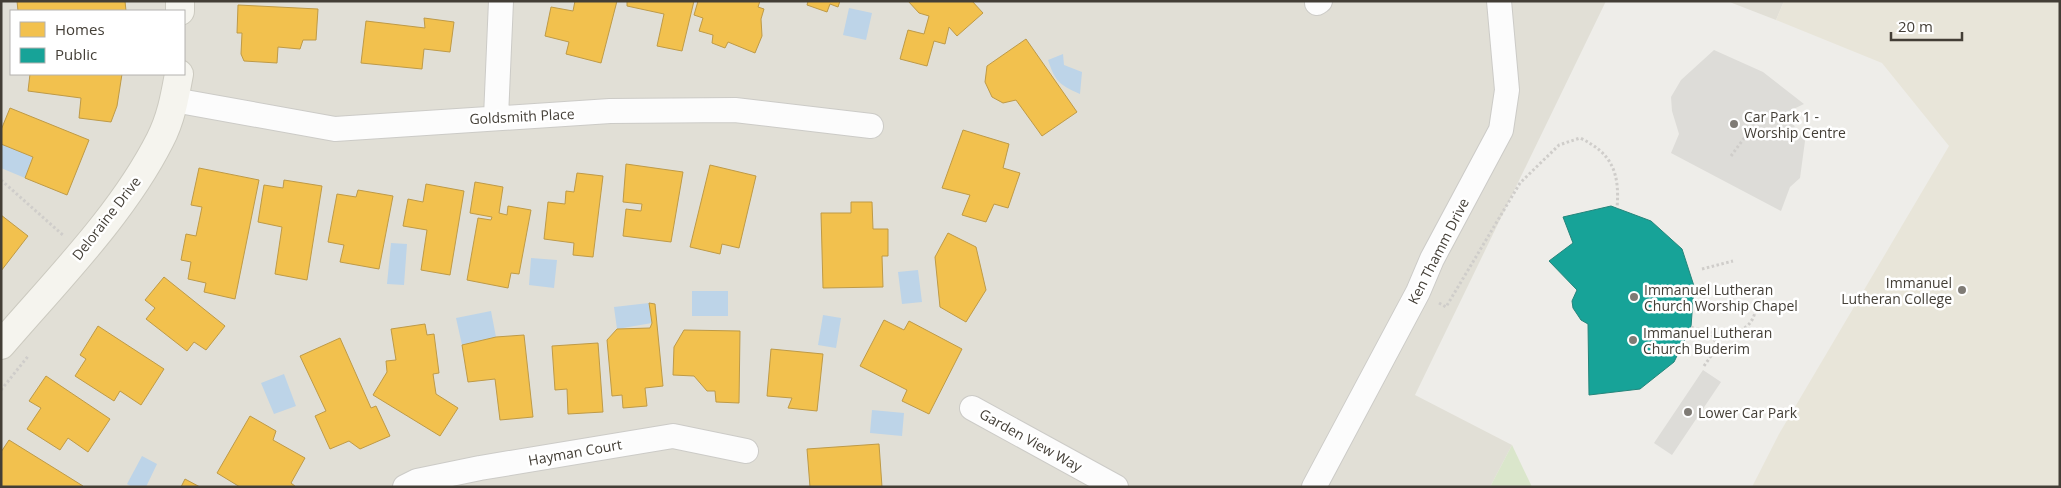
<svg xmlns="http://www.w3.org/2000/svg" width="2061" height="488" font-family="'Open Sans',sans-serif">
<rect width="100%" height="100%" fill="#eeede9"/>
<path fill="#e1dfd6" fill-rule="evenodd" d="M1,1H1606L1415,395L1512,445L1490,487H1ZM11,11H184V74H11Z
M1727,1H1784L1776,20Z"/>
<path fill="#e8e5d9" d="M1784,1H2060V487H1752L1779,434L1949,146L1882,63L1776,20Z"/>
<path fill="#dae6cb" d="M1512,445L1532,487H1490Z"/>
<path fill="#dddcd8" d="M1714,50L1763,72L1804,104L1785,113L1805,141L1800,178L1790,187L1781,211L1671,153L1679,134L1672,111L1671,97L1681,80Z
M1703,370L1721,382L1672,455L1654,443Z"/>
<path fill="#bdd4e8" d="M849,8L872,13L866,40L843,35Z
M1063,54L1064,65L1082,72L1080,94C1059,85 1055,81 1048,60Z
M1,144L33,157L25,178L1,168Z
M391,243L407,244L404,285L387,284Z
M531,258L557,260L554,288L529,285Z
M918,270L922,302L902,304L898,272Z
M692,291H728V316H692Z
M649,303L652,323L617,329L614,307Z
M491,311L496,337L462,345L456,318Z
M823,315L841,318L836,348L818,345Z
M284,374L296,406L274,414L261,383Z
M872,410L904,413L902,436L870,433Z
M142,456L157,464L146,487H132L127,484Z"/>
<path fill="#f2c14e" stroke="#be9a47" d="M17,1H125L126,11H18Z
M575,1H617L601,63L566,54L569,42L545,36L551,7L573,11Z
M627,1H694L682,51L657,46L664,14L627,6Z
M698,1H760L758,7L764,9L761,19L762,36L755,53L728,42L725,48L712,43L713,35L699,31L703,18L694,15Z
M808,1H840L838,7L830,4L827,12L807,5Z
M908,1H972L983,13L957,36L949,27L945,44L934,41L927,66L900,59L908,30L924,34L929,16L919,13Z
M238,5L318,9L316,40H303L300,49L278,47L277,63L244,61L241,54L242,33H237Z
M424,18L454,22L450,52L424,49L422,69L361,63L366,21L425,28Z
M1026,39L1077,112L1042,136L1016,100L1003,103L992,97L985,82L987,66Z
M30,74H122L117,106L111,122L79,118L81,98L28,91Z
M10,108L89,140L67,195L25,178L33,157L1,144V130Z
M963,130L1009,144L1003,168L1020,173L1008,208L994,204L986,222L962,215L970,195L942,188Z
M626,164L683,172L671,242L623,236L626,209L641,211L642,204L623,202Z
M710,165L756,176L739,248L722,244L720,254L690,247Z
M199,168L259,180L235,299L204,292L206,283L188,279L191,262L181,260L186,234L196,236L202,207L191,205Z
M577,173L603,176L593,257L573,255L574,243L544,239L548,202L565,204L566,191L574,192Z
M284,180L322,186L307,280L275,274L282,227L258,222L264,185L283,188Z
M475,182L503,187L499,213L507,215L508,206L531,210L519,274L511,273L508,288L467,280L478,218L491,220L492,217L470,213Z
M426,184L464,191L450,275L421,270L427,230L403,226L408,199L423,202Z
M358,190L393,196L379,269L340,262L344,245L328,242L337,194L356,197Z
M851,202H872L873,229H888V256H882L883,287L823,288L821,213H851Z
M1,215L28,236L1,271Z
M948,233L976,247L986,290L966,322L940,307L935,257Z
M164,277L225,326L206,350L194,342L187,351L146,319L155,308L145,300Z
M649,303L655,304L663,386L645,388L647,406L623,408L622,395L612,396L607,340L617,329L650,328L652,323Z
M884,320L904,330L909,321L962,349L929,414L902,401L907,390L860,366Z
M425,324L427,335L434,334L439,373L433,374L436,394L458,408L440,436L373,395L387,372L386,361L396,360L391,329Z
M98,326L164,369L141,405L120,391L114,401L75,376L86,359L80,355Z
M684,330L740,331L739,403L716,402L715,391H707L694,376L673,375L674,347Z
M524,335L533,417L500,420L495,379L468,382L462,345L496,337Z
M340,338L371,408L376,406L390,436L360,449L349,441L330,449L315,416L326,411L300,356Z
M598,343L603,412L568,414L567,389L555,390L552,346Z
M771,349L823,354L817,411L788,408L792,398L767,396Z
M46,376L110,419L88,452L68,438L60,450L27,429L41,408L29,401Z
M250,416L276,431L273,440L305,458L291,483L296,487H240L217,473Z
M9,440L83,486V487H1V452Z
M879,444L882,487H810L807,449Z
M185,479L200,487H181Z"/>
<path fill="#17a398" stroke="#24857b" d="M1611,206L1651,221L1682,249L1694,286L1691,327L1674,362L1640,389L1589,395L1588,324L1581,320L1573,308L1572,301L1577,290L1549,261L1573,243L1563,217Z"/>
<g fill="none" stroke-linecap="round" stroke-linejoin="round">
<defs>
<path id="street" d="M1317,3L1320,1
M174,100L335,129L610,111L735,110L871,126
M496,117L501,1
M972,408L1116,487
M405,487L417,481L480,468L673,436L746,451
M1314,487L1418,292L1432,259L1501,130L1507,90L1499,1"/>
<path id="secondary" d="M180,1V11
M1,345C56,281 122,215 160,140C171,119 175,96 179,74"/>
</defs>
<use href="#street" stroke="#cccbc7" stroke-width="26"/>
<use href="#secondary" stroke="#cccac0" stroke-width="30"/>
<path stroke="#cfcdca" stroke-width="3" stroke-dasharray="2.5 2.5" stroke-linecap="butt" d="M1731,156L1745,137
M1,180L64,236
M1702,269L1733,261
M1439,303L1446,307L1520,183L1559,145L1580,138C1612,153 1620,173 1617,208
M1691,327C1715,335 1753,341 1756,306
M1704,366L1718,346L1711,334
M1,390L29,355"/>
<use href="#street" stroke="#fcfcfc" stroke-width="24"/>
<use href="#secondary" stroke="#f5f4ee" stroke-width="28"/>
</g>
<g fill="#7f7b75" stroke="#fff" stroke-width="2">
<circle cx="1734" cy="124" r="5"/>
<circle cx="1962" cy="290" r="5"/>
<circle cx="1634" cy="297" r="5"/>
<circle cx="1633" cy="340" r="5"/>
<circle cx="1688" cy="412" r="5"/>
</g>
<g text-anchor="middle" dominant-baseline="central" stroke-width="5" stroke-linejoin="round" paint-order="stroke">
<g font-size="14" fill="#433e36" stroke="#fff">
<text transform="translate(522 116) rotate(-3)">Goldsmith Place</text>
<text transform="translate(106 218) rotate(-52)">Deloraine Drive</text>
<text transform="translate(1438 251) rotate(-63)">Ken Thamm Drive</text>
<text transform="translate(1031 440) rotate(29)">Garden View Way</text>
<text transform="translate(575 452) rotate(-10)">Hayman Court</text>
</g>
<g font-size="14" fill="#433e36" stroke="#fff" text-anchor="start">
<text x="1744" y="116">Car Park 1 -<tspan x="1744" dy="16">Worship Centre</tspan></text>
<text x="1952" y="282" text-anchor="end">Immanuel<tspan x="1952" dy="16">Lutheran College</tspan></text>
<text x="1644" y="289">Immanuel Lutheran<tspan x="1644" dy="16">Church Worship Chapel</tspan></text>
<text x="1643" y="332">Immanuel Lutheran<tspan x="1643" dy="16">Church Buderim</tspan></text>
<text x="1698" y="412">Lower Car Park</text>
</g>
</g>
<rect width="2061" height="488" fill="none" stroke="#433e36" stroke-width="5"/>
<rect x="10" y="10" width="175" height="65" fill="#ffffff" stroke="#b4b2af"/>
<rect x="20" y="22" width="25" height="15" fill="#f2c14e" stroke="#b4b2af"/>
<text x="55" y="35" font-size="15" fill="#433e36">Homes</text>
<rect x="20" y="48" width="25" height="15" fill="#17a398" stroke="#b4b2af"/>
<text x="55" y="60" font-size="15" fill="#433e36">Public</text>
<path d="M1891 32v8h71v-8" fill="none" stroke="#433e36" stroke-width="2.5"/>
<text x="1898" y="32" font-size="15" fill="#433e36" stroke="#ffffff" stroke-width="4" paint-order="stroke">20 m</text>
</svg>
